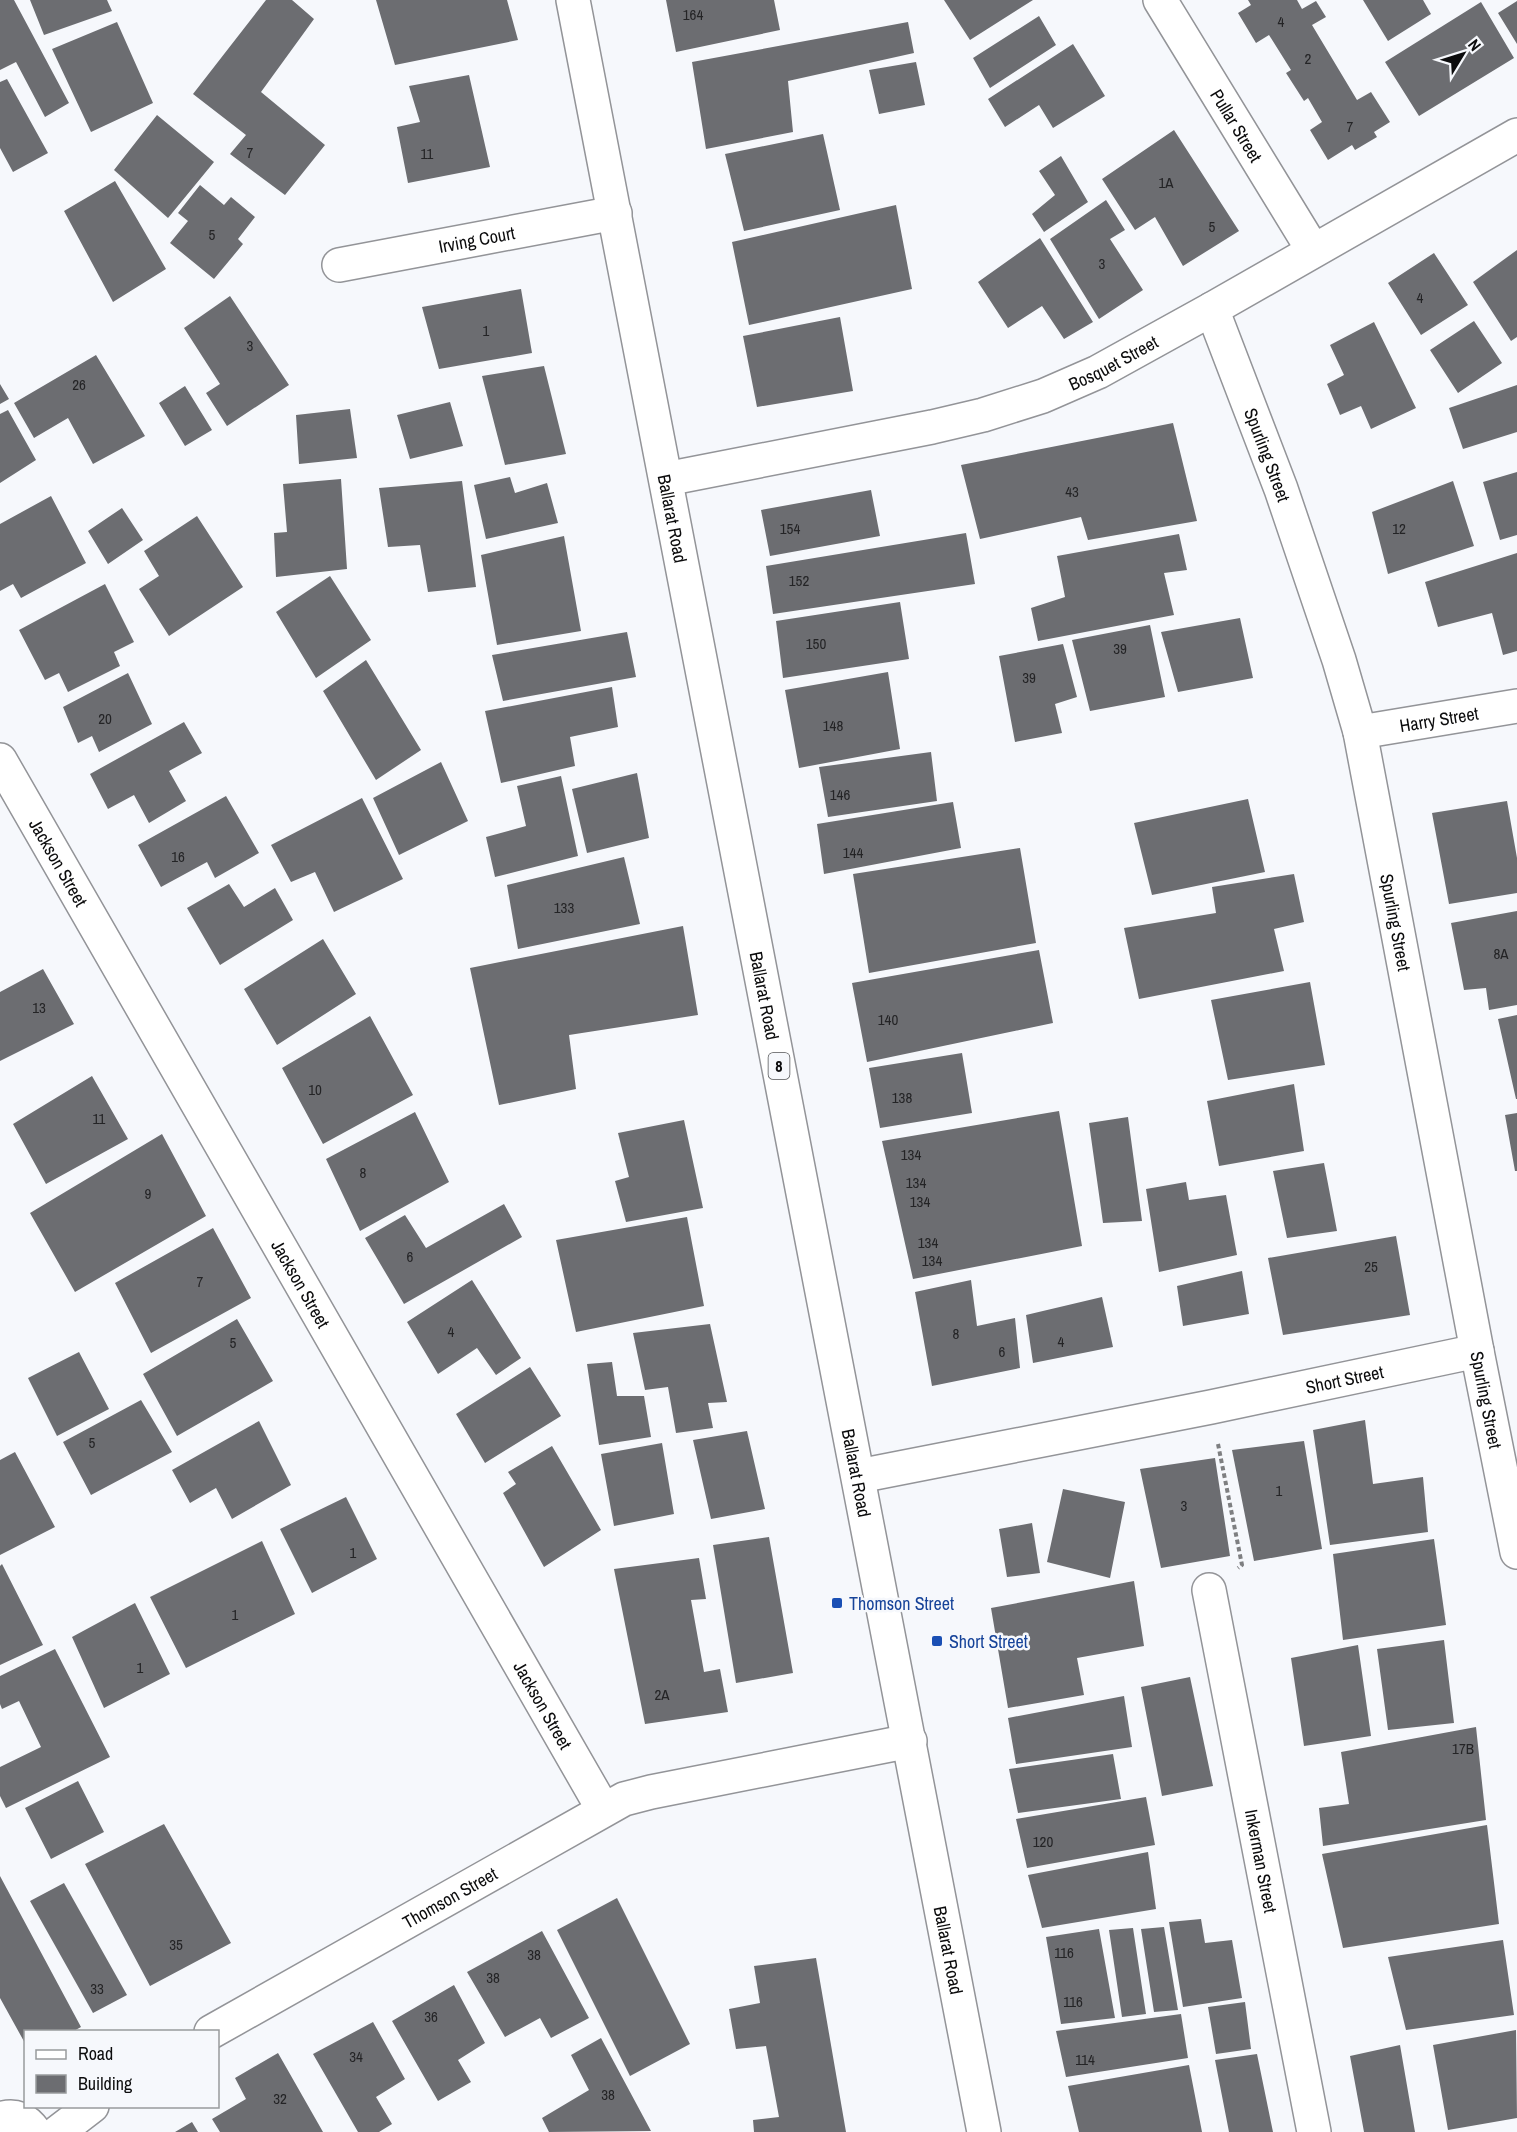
<svg xmlns="http://www.w3.org/2000/svg" width="1517" height="2132" font-family="'Archivo Narrow',sans-serif">
<rect width="100%" height="100%" fill="#f6f8fc"/>
<path fill="#6c6d71" d="M0,0H14L69,103L45,117L16,62L0,70Z
M30,0H107L112,11L44,35Z
M266,0H292L314,19L261,92L325,145L285,195L230,154L246,135L193,94Z
M376,0H507L518,40L395,65Z
M666,0H774L780,30L676,52Z
M944,0H1033L970,40Z
M1248,0H1297L1302,9L1316,1L1326,17L1312,25L1357,100L1371,92L1390,122L1374,132L1377,137L1355,150L1352,145L1328,160L1310,130L1322,122L1308,98L1304,101L1286,73L1291,70L1269,35L1256,43L1238,13L1251,5Z
M1363,0H1423L1431,14L1388,41Z
M1517,1V44L1498,13Z
M1481,2L1514,58L1419,116L1385,62Z
M1039,16L1056,45L990,88L973,58Z
M117,22L153,103L91,132L52,49Z
M908,22L914,53L788,81L793,132L706,149L692,62Z
M1073,44L1105,96L1053,128L1039,105L1005,127L988,99Z
M916,62L925,105L879,114L869,70Z
M469,75L490,167L408,183L397,127L420,122L409,86Z
M7,79L48,153L13,172L0,148V82Z
M157,115L214,162L168,218L114,170Z
M1174,130L1239,231L1183,266L1155,217L1135,230L1102,179Z
M823,134L840,210L744,231L725,154Z
M1061,156L1088,202L1044,232L1032,214L1055,195L1039,171Z
M115,181L166,269L113,302L64,211Z
M200,185L224,205L231,197L255,217L238,239L243,244L214,279L170,243L188,221L178,213Z
M1106,200L1125,230L1110,239L1143,290L1099,319L1050,239Z
M896,205L912,289L749,325L732,242Z
M1040,238L1093,322L1064,339L1042,306L1008,328L978,282Z
M1517,250V337L1511,341L1473,282Z
M1434,253L1468,305L1421,335L1388,283Z
M521,289L532,353L439,369L422,307Z
M230,296L289,385L227,426L206,393L220,384L184,328Z
M840,317L853,391L757,407L743,336Z
M1474,321L1502,363L1458,393L1430,350Z
M1374,322L1416,408L1371,429L1361,406L1340,415L1327,384L1344,375L1330,345Z
M96,355L145,436L93,464L68,418L34,438L14,403Z
M544,366L566,454L505,465L482,376Z
M0,384L9,399L0,404Z
M1517,385V432L1463,449L1449,408Z
M185,386L212,430L185,446L159,403Z
M450,402L463,446L410,459L397,415Z
M350,409L357,458L299,464L296,415Z
M8,410L36,460L0,483V414Z
M1173,423L1197,521L1088,540L1081,517L980,539L961,465Z
M1517,472V535L1500,540L1483,482Z
M510,477L515,493L547,483L558,523L486,539L474,485Z
M341,479L347,569L276,577L274,533L287,532L283,484Z
M462,481L476,587L428,592L420,545L388,547L379,488Z
M1453,481L1474,546L1388,574L1372,512Z
M871,490L880,536L770,556L761,510Z
M51,496L86,563L21,598L13,584L0,591V524Z
M122,508L143,540L108,564L88,531Z
M197,516L243,587L169,636L139,589L159,576L144,551Z
M966,533L975,584L773,614L766,566Z
M1179,534L1187,570L1164,573L1174,615L1038,641L1031,608L1065,597L1057,556Z
M564,536L581,631L497,645L481,555Z
M1517,553V651L1503,655L1492,613L1438,627L1425,582Z
M330,576L371,640L316,678L276,612Z
M105,584L134,642L114,652L120,666L68,692L59,673L45,680L19,630Z
M900,602L909,659L783,678L776,621Z
M1240,618L1253,678L1178,692L1161,632Z
M1150,625L1165,697L1090,711L1072,640Z
M627,632L636,677L503,701L492,655Z
M1063,644L1077,697L1055,704L1062,733L1015,742L999,656Z
M366,660L421,750L376,780L323,691Z
M888,672L900,749L799,768L785,690Z
M128,673L152,724L99,752L92,736L78,743L63,707Z
M612,687L618,727L570,737L575,766L501,783L485,711Z
M184,722L202,753L169,771L186,801L149,823L134,795L108,809L90,774Z
M931,752L937,801L828,817L819,767Z
M441,762L468,821L399,855L373,798Z
M637,773L649,838L587,853L572,789Z
M561,776L578,856L495,877L486,837L526,826L517,786Z
M226,796L259,853L215,878L207,862L161,887L138,845Z
M362,798L403,879L334,912L315,872L291,882L271,845Z
M1248,799L1265,872L1152,895L1134,823Z
M1507,801L1517,858V893L1449,904L1432,813Z
M953,802L961,848L824,874L817,824Z
M1020,848L1036,943L869,973L853,874Z
M624,857L640,924L518,949L507,885Z
M1294,874L1304,922L1274,929L1284,971L1139,999L1124,928L1216,913L1212,887Z
M229,884L244,907L275,888L293,920L220,965L187,908Z
M1517,911V1005L1489,1010L1486,988L1464,990L1451,923Z
M683,926L698,1015L569,1035L576,1089L499,1105L470,968Z
M323,939L356,994L277,1045L244,989Z
M1039,950L1053,1023L867,1062L852,983Z
M43,969L74,1024L0,1061V992Z
M1310,982L1325,1065L1228,1080L1211,1000Z
M1517,1015V1099H1516L1498,1019Z
M370,1016L413,1095L323,1144L282,1068Z
M962,1053L972,1113L880,1128L869,1068Z
M92,1076L128,1139L46,1184L13,1124Z
M1294,1084L1304,1151L1219,1166L1207,1101Z
M1059,1111L1082,1246L913,1279L882,1141Z
M415,1112L449,1182L360,1231L326,1159Z
M1517,1113V1171H1515L1505,1115Z
M1128,1117L1142,1221L1103,1223L1089,1123Z
M684,1120L703,1208L626,1222L615,1181L629,1177L618,1133Z
M162,1134L206,1216L75,1292L30,1213Z
M1324,1163L1337,1231L1287,1238L1273,1171Z
M1186,1182L1189,1200L1226,1195L1237,1255L1159,1272L1146,1189Z
M504,1204L522,1237L404,1304L365,1238L405,1215L426,1248Z
M687,1217L704,1306L576,1332L556,1240Z
M213,1228L251,1298L151,1353L115,1283Z
M1396,1236L1410,1315L1283,1335L1268,1258Z
M1242,1271L1249,1314L1183,1326L1177,1286Z
M472,1280L521,1358L496,1375L477,1348L438,1374L407,1322Z
M971,1280L977,1326L1015,1318L1020,1368L932,1386L915,1292Z
M1102,1297L1113,1347L1033,1363L1026,1315Z
M237,1319L273,1381L177,1436L143,1374Z
M710,1324L727,1402L708,1403L713,1428L676,1433L668,1387L645,1390L633,1333Z
M79,1352L109,1409L57,1436L28,1378Z
M612,1362L617,1396H644L651,1437L599,1445L587,1364Z
M530,1367L561,1416L485,1463L456,1414Z
M141,1400L172,1452L91,1495L63,1442Z
M1365,1420L1373,1484L1423,1477L1428,1532L1330,1545L1313,1430Z
M259,1421L291,1485L232,1519L216,1488L190,1503L172,1470Z
M747,1431L765,1509L711,1519L693,1440Z
M1304,1441L1322,1549L1254,1561L1232,1450Z
M662,1443L674,1514L614,1526L601,1454Z
M552,1446L601,1530L544,1567L503,1493L516,1484L508,1472Z
M15,1452L55,1527L0,1555V1460Z
M1215,1458L1230,1556L1161,1568L1140,1469Z
M1063,1489L1125,1502L1110,1578L1047,1562Z
M346,1497L377,1559L312,1593L280,1529Z
M1032,1523L1040,1573L1007,1577L999,1529Z
M769,1537L793,1673L736,1683L713,1545Z
M1434,1539L1446,1625L1343,1640L1333,1554Z
M262,1541L295,1614L186,1668L150,1597Z
M699,1558L706,1599L691,1600L704,1672L720,1669L728,1712L645,1724L614,1569Z
M2,1564L43,1645L0,1665V1566Z
M1134,1581L1144,1646L1077,1658L1084,1695L1008,1708L991,1608Z
M135,1603L170,1674L104,1708L72,1637Z
M1444,1640L1454,1723L1388,1730L1377,1649Z
M1358,1645L1371,1736L1304,1746L1291,1658Z
M55,1649L110,1757L6,1808L0,1796V1767L41,1747L19,1701L2,1709L0,1704V1676Z
M1190,1677L1213,1786L1162,1796L1141,1687Z
M1124,1696L1132,1747L1016,1764L1008,1718Z
M1476,1727L1486,1820L1323,1846L1319,1808L1349,1804L1341,1752Z
M1113,1754L1121,1799L1018,1813L1009,1769Z
M78,1781L104,1832L51,1859L25,1808Z
M1146,1797L1155,1845L1027,1868L1016,1819Z
M164,1824L231,1943L150,1986L85,1864Z
M1487,1825L1499,1924L1343,1948L1322,1854Z
M1148,1852L1156,1909L1042,1928L1028,1875Z
M0,1876L81,2027L72,2032H26V2045L0,1998Z
M64,1883L127,1995L93,2013L30,1901Z
M617,1898L690,2044L630,2076L557,1930Z
M1201,1919L1205,1943L1232,1940L1242,1998L1183,2007L1169,1922Z
M1164,1927L1178,2010L1154,2012L1141,1929Z
M1133,1928L1146,2014L1122,2017L1109,1930Z
M1099,1929L1115,2018L1061,2024L1046,1937Z
M542,1931L589,2018L551,2038L540,2018L505,2037L467,1972Z
M1503,1940L1514,2015L1406,2030L1388,1957Z
M816,1958L846,2132H754L753,2120L779,2117L766,2046L736,2049L729,2009L760,2003L754,1966Z
M454,1985L485,2043L458,2060L471,2082L438,2101L392,2021Z
M1245,2002L1251,2049L1216,2054L1208,2007Z
M1181,2014L1188,2058L1066,2077L1056,2031Z
M373,2022L405,2079L376,2097L392,2124L379,2132H358L313,2054Z
M1516,2030L1517,2118L1448,2130L1433,2045Z
M601,2038L651,2131L549,2132L542,2118L589,2090L571,2055Z
M1400,2045L1415,2132H1364L1350,2056Z
M278,2053L323,2132H220L212,2119L246,2099L235,2078Z
M1257,2054L1273,2132H1229L1215,2060Z
M1189,2065L1202,2132H1079L1068,2086Z
M192,2122L198,2132H175Z"/>
<g fill="none" stroke-linecap="round" stroke-linejoin="round">
<defs>
<g id="minor">
<path id="s1" d="M1160,0L1313,250"/>
<path id="s2" d="M339,265L615,213"/>
<path id="s3" d="M1212,309L1281,489L1339,660L1360,732L1477,1351L1517,1552"/>
<path id="s4" d="M666,479L932,427L983,415L1043,396L1098,372L1212,309L1517,135"/>
<path id="s5" d="M1360,732L1517,706"/>
<path id="s6" d="M0,760L603,1809"/>
<path id="s7" d="M859,1476L1211,1407L1477,1351"/>
<path id="s8" d="M1209,1590L1314,2132"/>
<path id="s9" d="M211,2032L624,1799L651,1792L910,1741"/>
<path d="M0,2119C15,2114 26,2119 35,2132"/>
<path d="M58,2132L92,2106"/>
</g>
<g id="trunk">
<path id="s10" d="M573,0L984,2132"/>
</g>
</defs>
<use href="#minor" stroke="#939498" stroke-width="36"/>
<use href="#trunk" stroke="#939498" stroke-width="36"/>
<path stroke="#7e7f81" stroke-width="4" stroke-dasharray="4.5 3" stroke-linecap="butt" d="M1218,1444L1242,1565L1238,1568"/>
<use href="#minor" stroke="#fff" stroke-width="33"/>
<use href="#trunk" stroke="#fff" stroke-width="33"/>
</g>
<g fill="#1a4fb4" stroke="#f6f8fc" stroke-width="2">
<rect x="831" y="1597" width="12" height="12" rx="3"/>
<rect x="931" y="1635" width="12" height="12" rx="3"/>
</g>
<g text-anchor="middle" dominant-baseline="central" stroke-width="5" stroke-linejoin="round" paint-order="stroke">
<g font-size="15" fill="#242426">
<text x="693" y="14">164</text>
<text x="1281" y="21">4</text>
<text x="1308" y="58">2</text>
<text x="1350" y="126">7</text>
<text x="250" y="152">7</text>
<text x="427" y="153">11</text>
<text x="1166" y="182">1A</text>
<text x="1212" y="226">5</text>
<text x="212" y="234">5</text>
<text x="1102" y="263">3</text>
<text x="1420" y="297">4</text>
<text x="486" y="330">1</text>
<text x="250" y="345">3</text>
<text x="79" y="384">26</text>
<text x="1072" y="491">43</text>
<text x="790" y="528">154</text>
<text x="1399" y="528">12</text>
<text x="799" y="580">152</text>
<text x="816" y="643">150</text>
<text x="1120" y="648">39</text>
<text x="1029" y="677">39</text>
<text x="105" y="718">20</text>
<text x="833" y="725">148</text>
<text x="840" y="794">146</text>
<text x="853" y="852">144</text>
<text x="178" y="856">16</text>
<text x="564" y="907">133</text>
<text x="1501" y="953">8A</text>
<text x="39" y="1007">13</text>
<text x="888" y="1019">140</text>
<text x="315" y="1089">10</text>
<text x="902" y="1097">138</text>
<text x="99" y="1118">11</text>
<text x="911" y="1154">134</text>
<text x="363" y="1172">8</text>
<text x="916" y="1182">134</text>
<text x="148" y="1193">9</text>
<text x="920" y="1201">134</text>
<text x="928" y="1242">134</text>
<text x="410" y="1256">6</text>
<text x="932" y="1260">134</text>
<text x="1371" y="1266">25</text>
<text x="200" y="1281">7</text>
<text x="451" y="1331">4</text>
<text x="956" y="1333">8</text>
<text x="1061" y="1341">4</text>
<text x="233" y="1342">5</text>
<text x="1002" y="1351">6</text>
<text x="92" y="1442">5</text>
<text x="1279" y="1490">1</text>
<text x="1184" y="1505">3</text>
<text x="353" y="1552">1</text>
<text x="235" y="1614">1</text>
<text x="140" y="1667">1</text>
<text x="662" y="1694">2A</text>
<text x="1463" y="1748">17B</text>
<text x="1043" y="1841">120</text>
<text x="176" y="1944">35</text>
<text x="1064" y="1952">116</text>
<text x="534" y="1954">38</text>
<text x="493" y="1977">38</text>
<text x="97" y="1988">33</text>
<text x="1073" y="2001">116</text>
<text x="431" y="2016">36</text>
<text x="356" y="2056">34</text>
<text x="1085" y="2059">114</text>
<text x="608" y="2094">38</text>
<text x="280" y="2098">32</text>
</g>
<rect fill="#f6f8fc" stroke="#525355" stroke-width="1.5" x="768.5" y="1053" width="21" height="26" rx="4.5"/>
<g font-size="16" font-weight="bold" fill="#0c0c0d">
<text x="779" y="1066">8</text>
</g>
<g font-size="18" fill="#0c0c0d" stroke="#f6f8fc">
<text stroke="none"><textPath href="#s1" startOffset="147">Pullar Street</textPath></text>
<text stroke="none"><textPath href="#s2" startOffset="140">Irving Court</textPath></text>
<text stroke="none"><textPath href="#s4" startOffset="464">Bosquet Street</textPath></text>
<text stroke="none"><textPath href="#s3" startOffset="156">Spurling Street</textPath></text>
<text stroke="none"><textPath href="#s10" startOffset="528">Ballarat Road</textPath></text>
<text stroke="none"><textPath href="#s5" startOffset="80">Harry Street</textPath></text>
<text stroke="none"><textPath href="#s6" startOffset="118">Jackson Street</textPath></text>
<text stroke="none"><textPath href="#s3" startOffset="642">Spurling Street</textPath></text>
<text stroke="none"><textPath href="#s10" startOffset="1014">Ballarat Road</textPath></text>
<text stroke="none"><textPath href="#s6" startOffset="604">Jackson Street</textPath></text>
<text stroke="none"><textPath href="#s7" startOffset="495">Short Street</textPath></text>
<text stroke="none"><textPath href="#s3" startOffset="1128">Spurling Street</textPath></text>
<text stroke="none"><textPath href="#s10" startOffset="1500">Ballarat Road</textPath></text>
<text stroke="none"><textPath href="#s6" startOffset="1090">Jackson Street</textPath></text>
<text stroke="none"><textPath href="#s8" startOffset="276">Inkerman Street</textPath></text>
<text stroke="none"><textPath href="#s9" startOffset="274">Thomson Street</textPath></text>
<text stroke="none"><textPath href="#s10" startOffset="1986">Ballarat Road</textPath></text>
</g>
<g font-size="18" fill="#164399" stroke="#f6f8fc" text-anchor="start">
<text x="849" y="1603">Thomson Street</text>
<text x="949" y="1641">Short Street</text>
</g>
</g>
<rect x="24" y="2030" width="195" height="78" fill="#f6f8fc" stroke="#989a9c" stroke-width="1.5"/>
<rect x="36" y="2050" width="30" height="9" fill="#ffffff" stroke="#989a9c" stroke-width="1.5"/>
<text x="78" y="2060" font-size="18" fill="#0c0c0d">Road</text>
<rect x="36" y="2075" width="30" height="18" fill="#6c6d71" stroke="#989a9c" stroke-width="1.5"/>
<text x="78" y="2090" font-size="18" fill="#0c0c0d">Building</text>
<g transform="translate(1463 54) rotate(52)" stroke="#f6f8fc" stroke-width="4.5" paint-order="stroke">
<path d="M0-4.5L10 22L0 15L-10 22Z" fill="#0c0c0d"/>
<text y="-9" font-size="16" font-weight="bold" text-anchor="middle" fill="#0c0c0d">N</text>
</g>
</svg>
